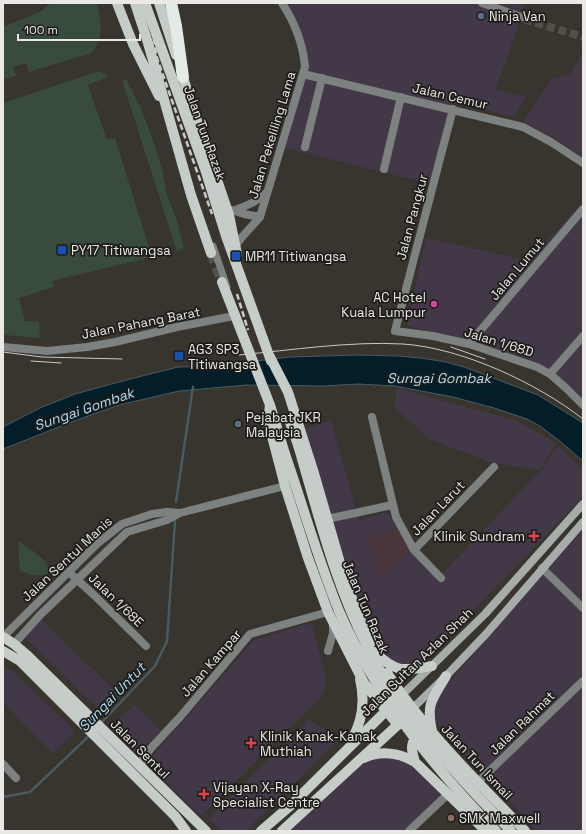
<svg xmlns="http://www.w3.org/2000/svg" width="586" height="834" font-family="'Space Grotesk',sans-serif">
<rect width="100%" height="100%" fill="#38342e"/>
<path fill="#423848" d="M286,3H526L496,89L526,97L514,117L453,102L431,184L285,148L307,68V50L297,21Z
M583,53V158L556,139L523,122L552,79L570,74Z
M583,201V399L556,374L534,361L477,342L407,326L426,238L530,261Z
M396,388L515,420L557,443L539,470L490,462L431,440L395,408Z
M331,420L359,520L387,512L410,539L439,577L540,471L558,446L583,470V497L404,682L385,657L373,635L355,590L335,530L304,429Z
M583,529V831H537L433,719L431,706L445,687Z
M41,619L114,690L97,707L28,641L26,636Z
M307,624L312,625L326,676L324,693L201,816L146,763L254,640Z
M3,666L13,671L75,731L53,754L3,702Z
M134,704L161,731L137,754L111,728Z
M309,720L340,738L246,831H223L208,819Z
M376,757L394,758L415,763L440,790V798L403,831H284L366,762Z"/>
<path fill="#4a363b" d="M398,528L408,552L381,578L368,539Z"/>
<path fill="#384b3d" d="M51,3H97C100,23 106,36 91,53L29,72L26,63L13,67L16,76L3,79V27L40,12Z
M96,72H102L108,77L88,85L107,140L115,138L152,257L52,281L54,287L19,298L25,321L39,322L40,338L3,335V103Z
M126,79L142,111L155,146L163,173L167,195L177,221L184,247L177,252L122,80Z
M18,541C26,547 46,557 48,567C49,569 48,571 48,573C37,578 30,575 20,571Z"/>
<path fill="#031e29" stroke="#495b61" d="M356,355L397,356L421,358L446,362L464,367L538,395L583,423V461L561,442L540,426L527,419L494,408L453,397L395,386L359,384L322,386L246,385L179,391L119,405L74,421L3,449V427L40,408L75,394L130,379L178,367L211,366L290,357Z"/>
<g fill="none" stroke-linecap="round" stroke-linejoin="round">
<path stroke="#495b61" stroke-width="2.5" d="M176,502L193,387
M101,723L155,666L167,641L175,521
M3,797L30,792L90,735"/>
<path stroke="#534f49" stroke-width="8" stroke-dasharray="8 4" stroke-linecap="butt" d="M524,19L583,37"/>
<path stroke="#534f49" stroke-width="10" stroke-dasharray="10 5" stroke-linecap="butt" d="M211,253L222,282"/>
<path stroke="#7d817f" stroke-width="7" d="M213,246L227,287"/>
<path stroke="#7d817f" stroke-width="8" d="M482,3L521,17H524
M303,74L523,127L551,142L583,163
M453,109L395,331L433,336L469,344L537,367L550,374L566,388L583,405
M305,147L322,78
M384,169L401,97
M232,210L244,214L260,217
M233,211C246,206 257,202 267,192
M236,245L242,237L260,217L305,67C303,43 295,23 282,3
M469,344L583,209
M3,347L47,351L87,347L115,342L177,327L234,316
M550,374L583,336
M372,417L396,517L414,550L441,578
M327,519L392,505
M414,550L494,467
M542,568L583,608
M73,576L94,595L146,646
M3,637L98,543L122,524L152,514L167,512L180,513
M14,644L40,615L127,532L167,520L180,513L285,486
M328,651L333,633V622
M3,764L16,778
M143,769L142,760L152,747L180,717L250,634L328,612
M478,782L583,681
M409,831L448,794"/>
<path stroke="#a6aca9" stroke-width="8" d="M402,695L485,614L583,504
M412,709L446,676L486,634L583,522"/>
<path stroke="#c6cdc9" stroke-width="10" d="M117,3L133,44L159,96
M135,3L148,43L191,195L211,253
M145,3L205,169L226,236L271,361
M159,3L176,55
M181,71L193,109L229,215L237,254
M222,282L270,405L285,454
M269,355L288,392L313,470L345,580L370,644
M270,405L268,421L285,486L308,558L328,612L364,683L398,725
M290,422L298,445
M3,637L14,644L27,655L206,831
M3,651L20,661L175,816L186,831
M374,652C397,673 402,671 432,666
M387,673C426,732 476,780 525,831
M432,731C426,703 432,700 446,676
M352,739C363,720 365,700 360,679
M364,758C381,750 400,753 415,762L486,831
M415,762C412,752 408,740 421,736
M261,831L290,806L391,706
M282,831L402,721"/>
<path stroke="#e2ebe6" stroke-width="12" d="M171,3L176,26L183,77"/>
<path stroke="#cccac5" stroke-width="1" d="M451,347L485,359
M3,352L42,357L122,359
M239,355C292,350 351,341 403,344C462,348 537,383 583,419
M31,361L61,363"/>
<path stroke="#cccac5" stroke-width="2.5" stroke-dasharray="6 3" stroke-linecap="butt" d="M148,3L157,58L212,214
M237,294L248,330"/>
<path stroke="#c6cdc9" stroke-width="10" d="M298,445C318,513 335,584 368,648C403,718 457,776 511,831
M285,454C303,506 318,560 339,611C375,695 433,767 496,831"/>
</g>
<g fill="#5c6f8a" stroke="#1e1c19" stroke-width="1.5">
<circle cx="481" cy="16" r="4"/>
<circle cx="238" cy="424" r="4"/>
</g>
<g fill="#1a4fb4" stroke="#1e1c19" stroke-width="1.5">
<rect x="57" y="245" width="10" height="10" rx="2"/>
<rect x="231" y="251" width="10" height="10" rx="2"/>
<rect x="174" y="351" width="10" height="10" rx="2"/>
</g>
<circle fill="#d1479c" stroke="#1e1c19" stroke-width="1.5" cx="434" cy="304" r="4"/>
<g fill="#e0444e" stroke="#1e1c19" stroke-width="1.5">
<path d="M532 530h4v4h4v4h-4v4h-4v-4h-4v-4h4z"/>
<path d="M249 737h4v4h4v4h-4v4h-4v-4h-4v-4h4z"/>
<path d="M202 788h4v4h4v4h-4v4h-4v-4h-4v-4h4z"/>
</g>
<circle fill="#8d6e63" stroke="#1e1c19" stroke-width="1.5" cx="451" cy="818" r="4"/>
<g text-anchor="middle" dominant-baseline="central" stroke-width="3.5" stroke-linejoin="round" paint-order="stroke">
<g font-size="13" fill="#ebe9e5" stroke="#1e1c19" text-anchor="start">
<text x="489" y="16">Ninja Van</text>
<text x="71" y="250">PY17 Titiwangsa</text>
<text x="245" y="256">MR11 Titiwangsa</text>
<text x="426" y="297" text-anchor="end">AC Hotel<tspan x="426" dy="15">Kuala Lumpur</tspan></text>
<text x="188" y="349">AG3 SP3<tspan x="188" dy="15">Titiwangsa</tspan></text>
<text x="246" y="417">Pejabat JKR<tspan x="246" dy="15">Malaysia</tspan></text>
<text x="525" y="536" text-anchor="end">Klinik Sundram</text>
<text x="260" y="736">Klinik Kanak-Kanak<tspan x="260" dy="15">Muthiah</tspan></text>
<text x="213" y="787">Vijayan X-Ray<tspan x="213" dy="15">Specialist Centre</tspan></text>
<text x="459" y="818">SMK Maxwell</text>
</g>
<g font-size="13" fill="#ebe9e5" stroke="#1e1c19">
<text transform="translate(450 96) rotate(13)">Jalan Cemur</text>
<text transform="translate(205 133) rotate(70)">Jalan Tun Razak</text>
<text transform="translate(272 135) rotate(-73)">Jalan Pekeliling Lama</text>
<text transform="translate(412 217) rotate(-75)">Jalan Pangkur</text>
<text transform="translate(517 269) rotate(-50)">Jalan Lumut</text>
<text transform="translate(141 323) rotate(-11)">Jalan Pahang Barat</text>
<text transform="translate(499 342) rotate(17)">Jalan 1/68D</text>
<text transform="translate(438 508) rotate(-46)">Jalan Larut</text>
<text transform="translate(67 559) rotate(-43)">Jalan Sentul Manis</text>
<text transform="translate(116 600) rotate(44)">Jalan 1/68E</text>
<text transform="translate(366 607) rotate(67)">Jalan Tun Razak</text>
<text transform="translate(417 662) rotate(-44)">Jalan Sultan Azlan Shah</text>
<text transform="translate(211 663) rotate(-49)">Jalan Kampar</text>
<text transform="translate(522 723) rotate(-44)">Jalan Rahmat</text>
<text transform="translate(140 749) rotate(45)">Jalan Sentul</text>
<text transform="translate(477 762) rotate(47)">Jalan Tun Ismail</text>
</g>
<g font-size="14" font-style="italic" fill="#abdef8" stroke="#1e1c19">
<text x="439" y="378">Sungai Gombak</text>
<text transform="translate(84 409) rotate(-19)">Sungai Gombak</text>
<text transform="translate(112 697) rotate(-46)">Sungai Untut</text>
</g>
</g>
<rect width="586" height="834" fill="none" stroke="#ebe9e5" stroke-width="8"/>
<path d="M18 34v6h122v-6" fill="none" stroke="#ebe9e5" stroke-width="2"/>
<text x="24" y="34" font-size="12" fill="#ebe9e5" stroke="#1e1c19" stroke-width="3" paint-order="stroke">100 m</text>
</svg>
